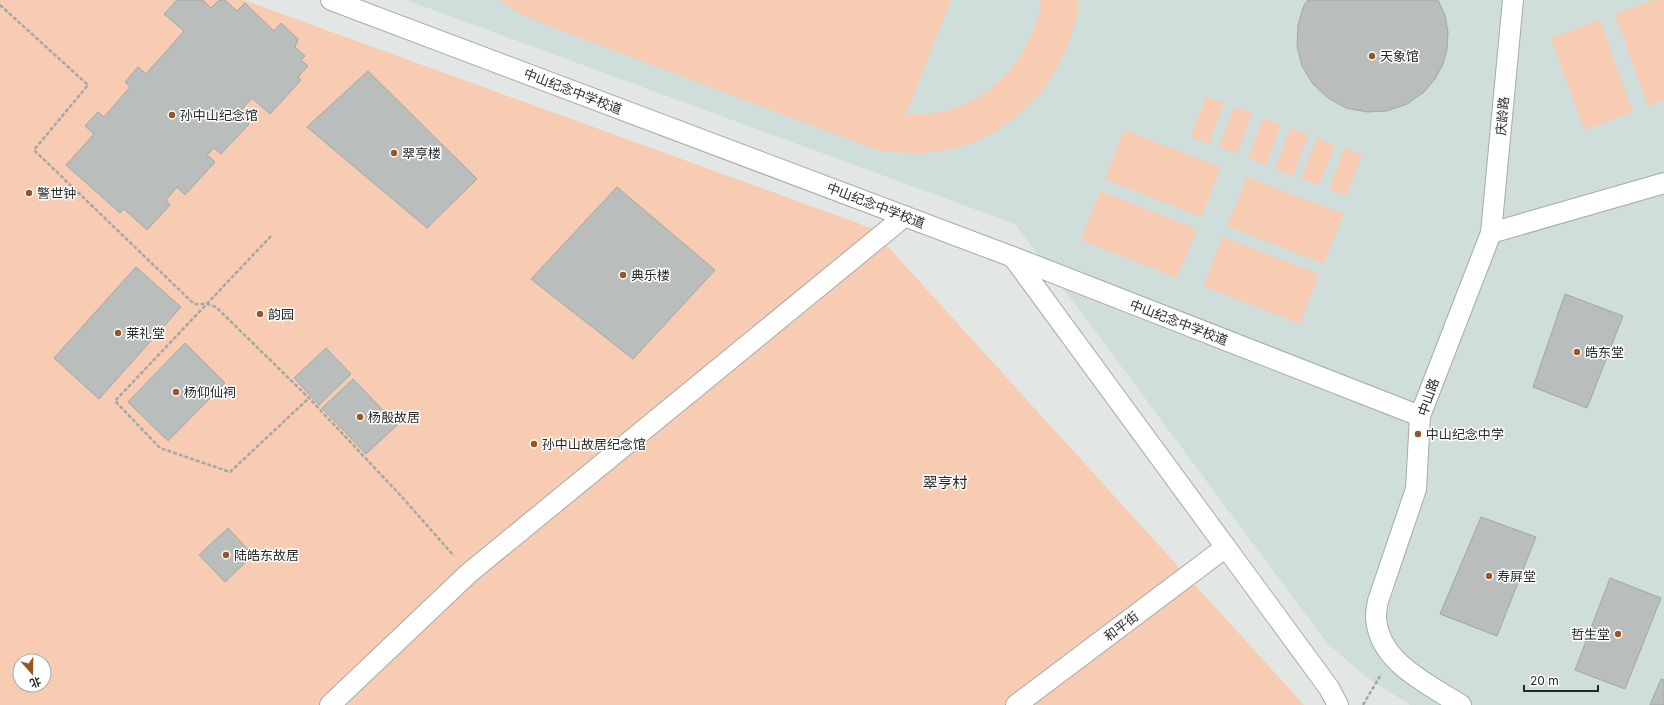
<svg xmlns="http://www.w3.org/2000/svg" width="1664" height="705" font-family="Inter,'Noto Sans SC',sans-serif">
<rect width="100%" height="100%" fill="#e2e7e6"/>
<path fill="#cfdedb" d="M406,0H1664V705H1410L1365,676L1328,644L1015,224Z"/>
<path fill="#f8ccb3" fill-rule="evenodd" d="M0,0H244L871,228L1304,705H0ZM20,661H44V685H20Z
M500,0H951L906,115C922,114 937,114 952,109C1001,93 1033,51 1041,0H1079C1071,81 1005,149 923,153C906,154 891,152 874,149L541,23L518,13Z
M1653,0H1664V100L1648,106L1615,14Z
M1600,20L1633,112L1584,130L1551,38Z
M1206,97L1224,103L1209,144L1190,137Z
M1234,107L1252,113L1237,154L1219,147Z
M1263,118L1281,125L1266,165L1248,158Z
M1290,128L1308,135L1293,176L1275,169Z
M1124,130L1221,167L1201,217L1105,179Z
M1317,138L1335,145L1319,185L1301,179Z
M1344,148L1362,155L1347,196L1329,189Z
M1247,177L1344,214L1324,264L1227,226Z
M1100,191L1197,229L1177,278L1081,240Z
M1223,237L1319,274L1300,324L1203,286Z"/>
<path fill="#b9bebd" stroke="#a1a7a6" d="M177,0H191L192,1L194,0H203L211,8L219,0H225L237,11L245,3L274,31L281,23L298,39L295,47L305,56L301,60L308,66L298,77L301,80L270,114L252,98L238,114L249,124L221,154L214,148L207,155L215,162L185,195L177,187L166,200L170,205L147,230L124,209L120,213L66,165L94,134L85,126L98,112L104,117L130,87L125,82L138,67L146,74L184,31L164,14Z
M1308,0H1438L1445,15L1448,32L1447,49L1443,64L1435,79L1424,92L1407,104L1387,111L1367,112L1346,108L1328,98L1313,84L1302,66L1297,46L1298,25L1304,5Z
M368,71L477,179L427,228L307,127Z
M617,187L715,270L633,359L531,279Z
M136,267L181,307L99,399L54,358Z
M1565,294L1623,316L1587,408L1533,387Z
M185,343L225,383L168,441L128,402Z
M326,348L351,374L319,405L294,378Z
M353,379L397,425L366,454L322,408Z
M1481,517L1536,537L1497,636L1440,614Z
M228,528L253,555L225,582L199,555Z
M1610,578L1661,598L1625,689L1575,670Z
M1661,679L1664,680V705H1650Z"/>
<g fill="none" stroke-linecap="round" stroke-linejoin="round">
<defs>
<path id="minor" d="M331,0L1013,257L1420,416
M1491,233L1513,0
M1013,257L1329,688L1338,705
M330,705L469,573L905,216
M1016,705L1226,547
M1461,705C1428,684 1378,662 1376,617C1376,612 1377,606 1378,601L1416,489L1420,416L1491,233L1664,183"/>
</defs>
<use href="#minor" stroke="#a5aaa9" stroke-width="22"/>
<path stroke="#a3a7a6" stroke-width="2.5" stroke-dasharray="4 2" stroke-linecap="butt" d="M0,5L88,85L34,150L194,304H208L216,307L309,398L403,498L454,556
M271,236L115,401L160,448L230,472L309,398
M1363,705L1380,676"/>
<use href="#minor" stroke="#fff" stroke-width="20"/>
</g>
<g fill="#995528" stroke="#fff" stroke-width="1.5">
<circle cx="1372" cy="56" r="4"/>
<circle cx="172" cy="115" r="4"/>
<circle cx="394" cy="153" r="4"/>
<circle cx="29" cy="193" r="4"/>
<circle cx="623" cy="275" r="4"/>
<circle cx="260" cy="314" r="4"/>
<circle cx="118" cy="333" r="4"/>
<circle cx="1577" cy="352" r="4"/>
<circle cx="176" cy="392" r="4"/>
<circle cx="360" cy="417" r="4"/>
<circle cx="1418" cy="434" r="4"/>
<circle cx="534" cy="444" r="4"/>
<circle cx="226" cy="555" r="4"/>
<circle cx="1489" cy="576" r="4"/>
<circle cx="1618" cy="634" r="4"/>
</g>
<g text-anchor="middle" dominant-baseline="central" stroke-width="3" stroke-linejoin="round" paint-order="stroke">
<g font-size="13" fill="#272929" stroke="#fff" text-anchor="start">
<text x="1380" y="56">天象馆</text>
<text x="180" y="115">孙中山纪念馆</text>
<text x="402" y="153">翠亨楼</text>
<text x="37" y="193">警世钟</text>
<text x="631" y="275">典乐楼</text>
<text x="268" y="314">韵园</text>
<text x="126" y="333">莱礼堂</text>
<text x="1585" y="352">皓东堂</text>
<text x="184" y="392">杨仰仙祠</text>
<text x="368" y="417">杨殷故居</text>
<text x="1426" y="434">中山纪念中学</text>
<text x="542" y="444">孙中山故居纪念馆</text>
<text x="234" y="555">陆皓东故居</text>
<text x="1497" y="576">寿屏堂</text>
<text x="1610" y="634" text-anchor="end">哲生堂</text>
</g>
<g font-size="13" fill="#272929" stroke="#fff">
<text transform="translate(573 91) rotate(21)">中山纪念中学校道</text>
<text transform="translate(1502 116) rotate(-85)">庆龄路</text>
<text transform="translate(876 205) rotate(21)">中山纪念中学校道</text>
<text transform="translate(1179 322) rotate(21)">中山纪念中学校道</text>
<text transform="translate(1428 397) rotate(-71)">中山路</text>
<text transform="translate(1121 626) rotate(-37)">和平街</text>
</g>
<g font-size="15" fill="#272929" stroke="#fff">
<text x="945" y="482">翠亨村</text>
</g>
</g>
<g transform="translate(32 673) rotate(160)"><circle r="19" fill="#ffffff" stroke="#a9a9a9"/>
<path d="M0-3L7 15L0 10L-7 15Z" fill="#995528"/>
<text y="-6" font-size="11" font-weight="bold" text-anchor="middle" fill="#272929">北</text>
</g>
<path d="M1524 685v6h74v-6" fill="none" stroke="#272929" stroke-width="2"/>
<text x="1530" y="685" font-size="12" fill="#272929" stroke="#ffffff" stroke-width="3" paint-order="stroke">20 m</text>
</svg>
